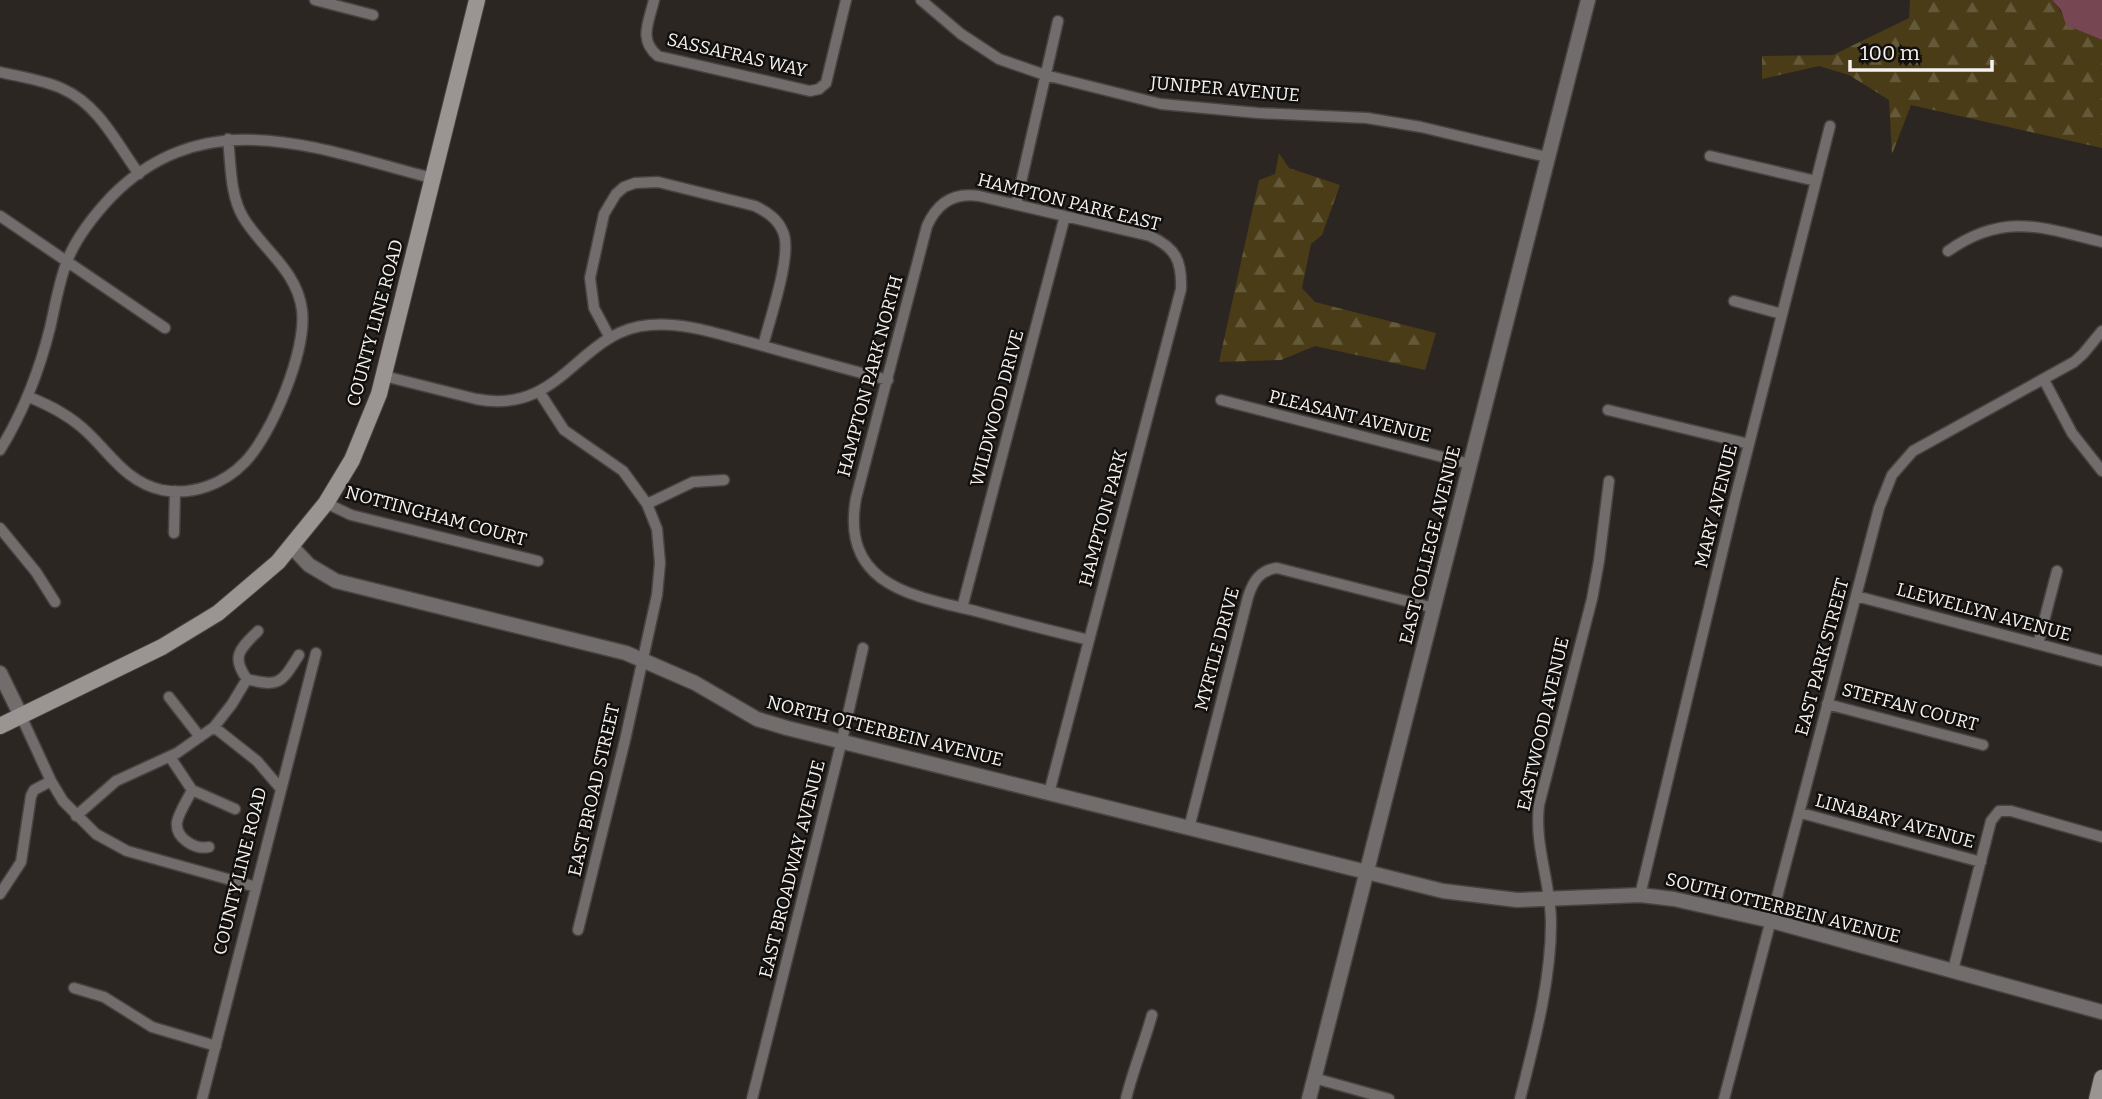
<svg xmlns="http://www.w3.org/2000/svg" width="2102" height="1099" font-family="Bitter,serif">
<defs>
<pattern id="forest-firs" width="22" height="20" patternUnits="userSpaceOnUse" patternTransform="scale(1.75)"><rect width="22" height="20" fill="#493c17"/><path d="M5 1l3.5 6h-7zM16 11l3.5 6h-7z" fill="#645939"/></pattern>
</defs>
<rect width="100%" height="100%" fill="#2c2623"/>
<path fill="url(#forest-firs)" d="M1910,0H2052L2060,10L2067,25L2102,40V148L1911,105L1892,154L1889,100L1849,75L1819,66L1762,79V56L1833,55L1909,18Z
M1279,153L1289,168L1340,185L1322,235L1311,244L1302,288L1315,302L1436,333L1425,370L1315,346L1281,360L1219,362L1259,180L1275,174Z"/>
<path fill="#764752" d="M2052,0H2102V40L2066,25L2061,10Z"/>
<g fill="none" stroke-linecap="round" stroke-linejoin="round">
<defs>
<path id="minor" d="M315,0L373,15
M654,0C649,22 638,40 658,56L810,91L819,89L826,83L846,0
M921,0L961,34L999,59L1045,75L1161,104L1258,113L1367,118L1421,127L1547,157
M0,72C21,77 44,80 63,89C99,105 117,144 139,174
M1710,156L1816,181
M1016,204L1058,21
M0,216L165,328
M1948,251C2003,212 2042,227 2102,242
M1734,301L1782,314
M610,338L594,308L590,278L604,214L616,194L624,187L635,183L658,182L755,206C767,212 778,219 783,232C793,254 769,321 763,346
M384,376L476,399C563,416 578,330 650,325C683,322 718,334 749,342C796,355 842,368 888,380
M2044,380L2072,433L2102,471
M540,393L564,430L623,471L647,504L657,529L660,563L657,595L625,740L578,930
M29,397C51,406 71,416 88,433C112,456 127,482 162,490C192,496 224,484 245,462C272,434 307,350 302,310C297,270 262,249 243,217C230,195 231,165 228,139
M1221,400L1470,464
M1608,410L1749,444
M0,450C24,411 39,372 50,328C55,306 59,282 67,261C77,236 94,215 112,196C207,100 321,150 432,178
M326,503L351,515L538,561
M647,504L693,482L724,480
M0,528L36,572L55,602
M174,533L175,491
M1856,596L2102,661
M962,608L1065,216
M2038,644L2057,571
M247,679C280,688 282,682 299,655
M169,697L200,737
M1827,704L1983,745
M21,716L51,781L63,801L96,834L127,851L256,887
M214,727L257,761L281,789
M170,757L192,790L235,809
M192,790C188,799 179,812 177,822C175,838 195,850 209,847
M1049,793L1181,289C1182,261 1176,248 1150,236L979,196C954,192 937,203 927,226L856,498C840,587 915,596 979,612C1016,622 1052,631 1089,640
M1801,813L1981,862
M76,816L116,781L177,753L214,727L232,704L247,679C230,656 241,648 258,631
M1189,828L1248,597C1253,581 1260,570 1277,568L1434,608
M0,894L21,862L31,796L34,790L51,781
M1640,895L1735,499L1830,126
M1953,970L1991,821L1999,811H2011L2102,837
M74,988L104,997L152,1027L216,1046
M1314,1078L1389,1099
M202,1099L316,653
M752,1099L842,740L863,648
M1126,1099C1133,1070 1144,1044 1152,1015
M1520,1099C1534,1043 1551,982 1551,923C1551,883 1534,846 1539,805L1592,599L1599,561L1609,481
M1724,1099L1879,508L1892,475L1913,451L2074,362L2083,354L2102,331"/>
<path id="tertiary" d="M292,547L309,565L336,581L626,653L695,683L757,719L787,728L1443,891L1517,900L1640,895L1674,899L1772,921L2102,1012
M0,673L21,716
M1309,1099L1588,0"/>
<path id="secondary" d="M0,726L162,647L218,613L278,562L326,503L352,460L379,394L477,0
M2097,1099L2102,1078"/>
</defs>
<use href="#minor" stroke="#484340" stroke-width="13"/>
<use href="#tertiary" stroke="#484340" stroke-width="17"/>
<use href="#secondary" stroke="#484340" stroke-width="18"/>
<use href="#minor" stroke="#706d6c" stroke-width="10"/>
<use href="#tertiary" stroke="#706d6c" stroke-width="14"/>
<use href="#secondary" stroke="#9a9493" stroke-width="16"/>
</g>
<g text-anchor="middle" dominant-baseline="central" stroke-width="5" stroke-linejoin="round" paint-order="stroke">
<g font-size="18" fill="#f6f2f0" stroke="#12100e">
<text transform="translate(737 55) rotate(13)">SASSAFRAS WAY</text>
<text transform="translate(1225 89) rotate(5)">JUNIPER AVENUE</text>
<text transform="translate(1069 202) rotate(14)">HAMPTON PARK EAST</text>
<text transform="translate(375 323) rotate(-75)">COUNTY LINE ROAD</text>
<text transform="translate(870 376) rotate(-75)">HAMPTON PARK NORTH</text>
<text transform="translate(997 408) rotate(-75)">WILDWOOD DRIVE</text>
<text transform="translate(1350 416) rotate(14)">PLEASANT AVENUE</text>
<text transform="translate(1716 506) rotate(-76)">MARY AVENUE</text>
<text transform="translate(436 516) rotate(15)">NOTTINGHAM COURT</text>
<text transform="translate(1103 518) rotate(-75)">HAMPTON PARK</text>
<text transform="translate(1430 545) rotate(-76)">EAST COLLEGE AVENUE</text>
<text transform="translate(1984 612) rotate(15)">LLEWELLYN AVENUE</text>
<text transform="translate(1217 649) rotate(-75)">MYRTLE DRIVE</text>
<text transform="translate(1822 657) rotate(-75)">EAST PARK STREET</text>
<text transform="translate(1910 707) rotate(15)">STEFFAN COURT</text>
<text transform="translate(1543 724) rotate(-77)">EASTWOOD AVENUE</text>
<text transform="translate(885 731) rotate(14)">NORTH OTTERBEIN AVENUE</text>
<text transform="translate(594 790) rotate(-77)">EAST BROAD STREET</text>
<text transform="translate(1895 821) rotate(15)">LINABARY AVENUE</text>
<text transform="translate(792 869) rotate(-76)">EAST BROADWAY AVENUE</text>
<text transform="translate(240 871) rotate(-76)">COUNTY LINE ROAD</text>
<text transform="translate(1783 908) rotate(14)">SOUTH OTTERBEIN AVENUE</text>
</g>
</g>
<path d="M1850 60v10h142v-10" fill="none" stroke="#f6f2f0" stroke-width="3.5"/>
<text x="1860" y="60" font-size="21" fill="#f6f2f0" stroke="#12100e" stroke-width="5" paint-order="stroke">100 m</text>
</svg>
